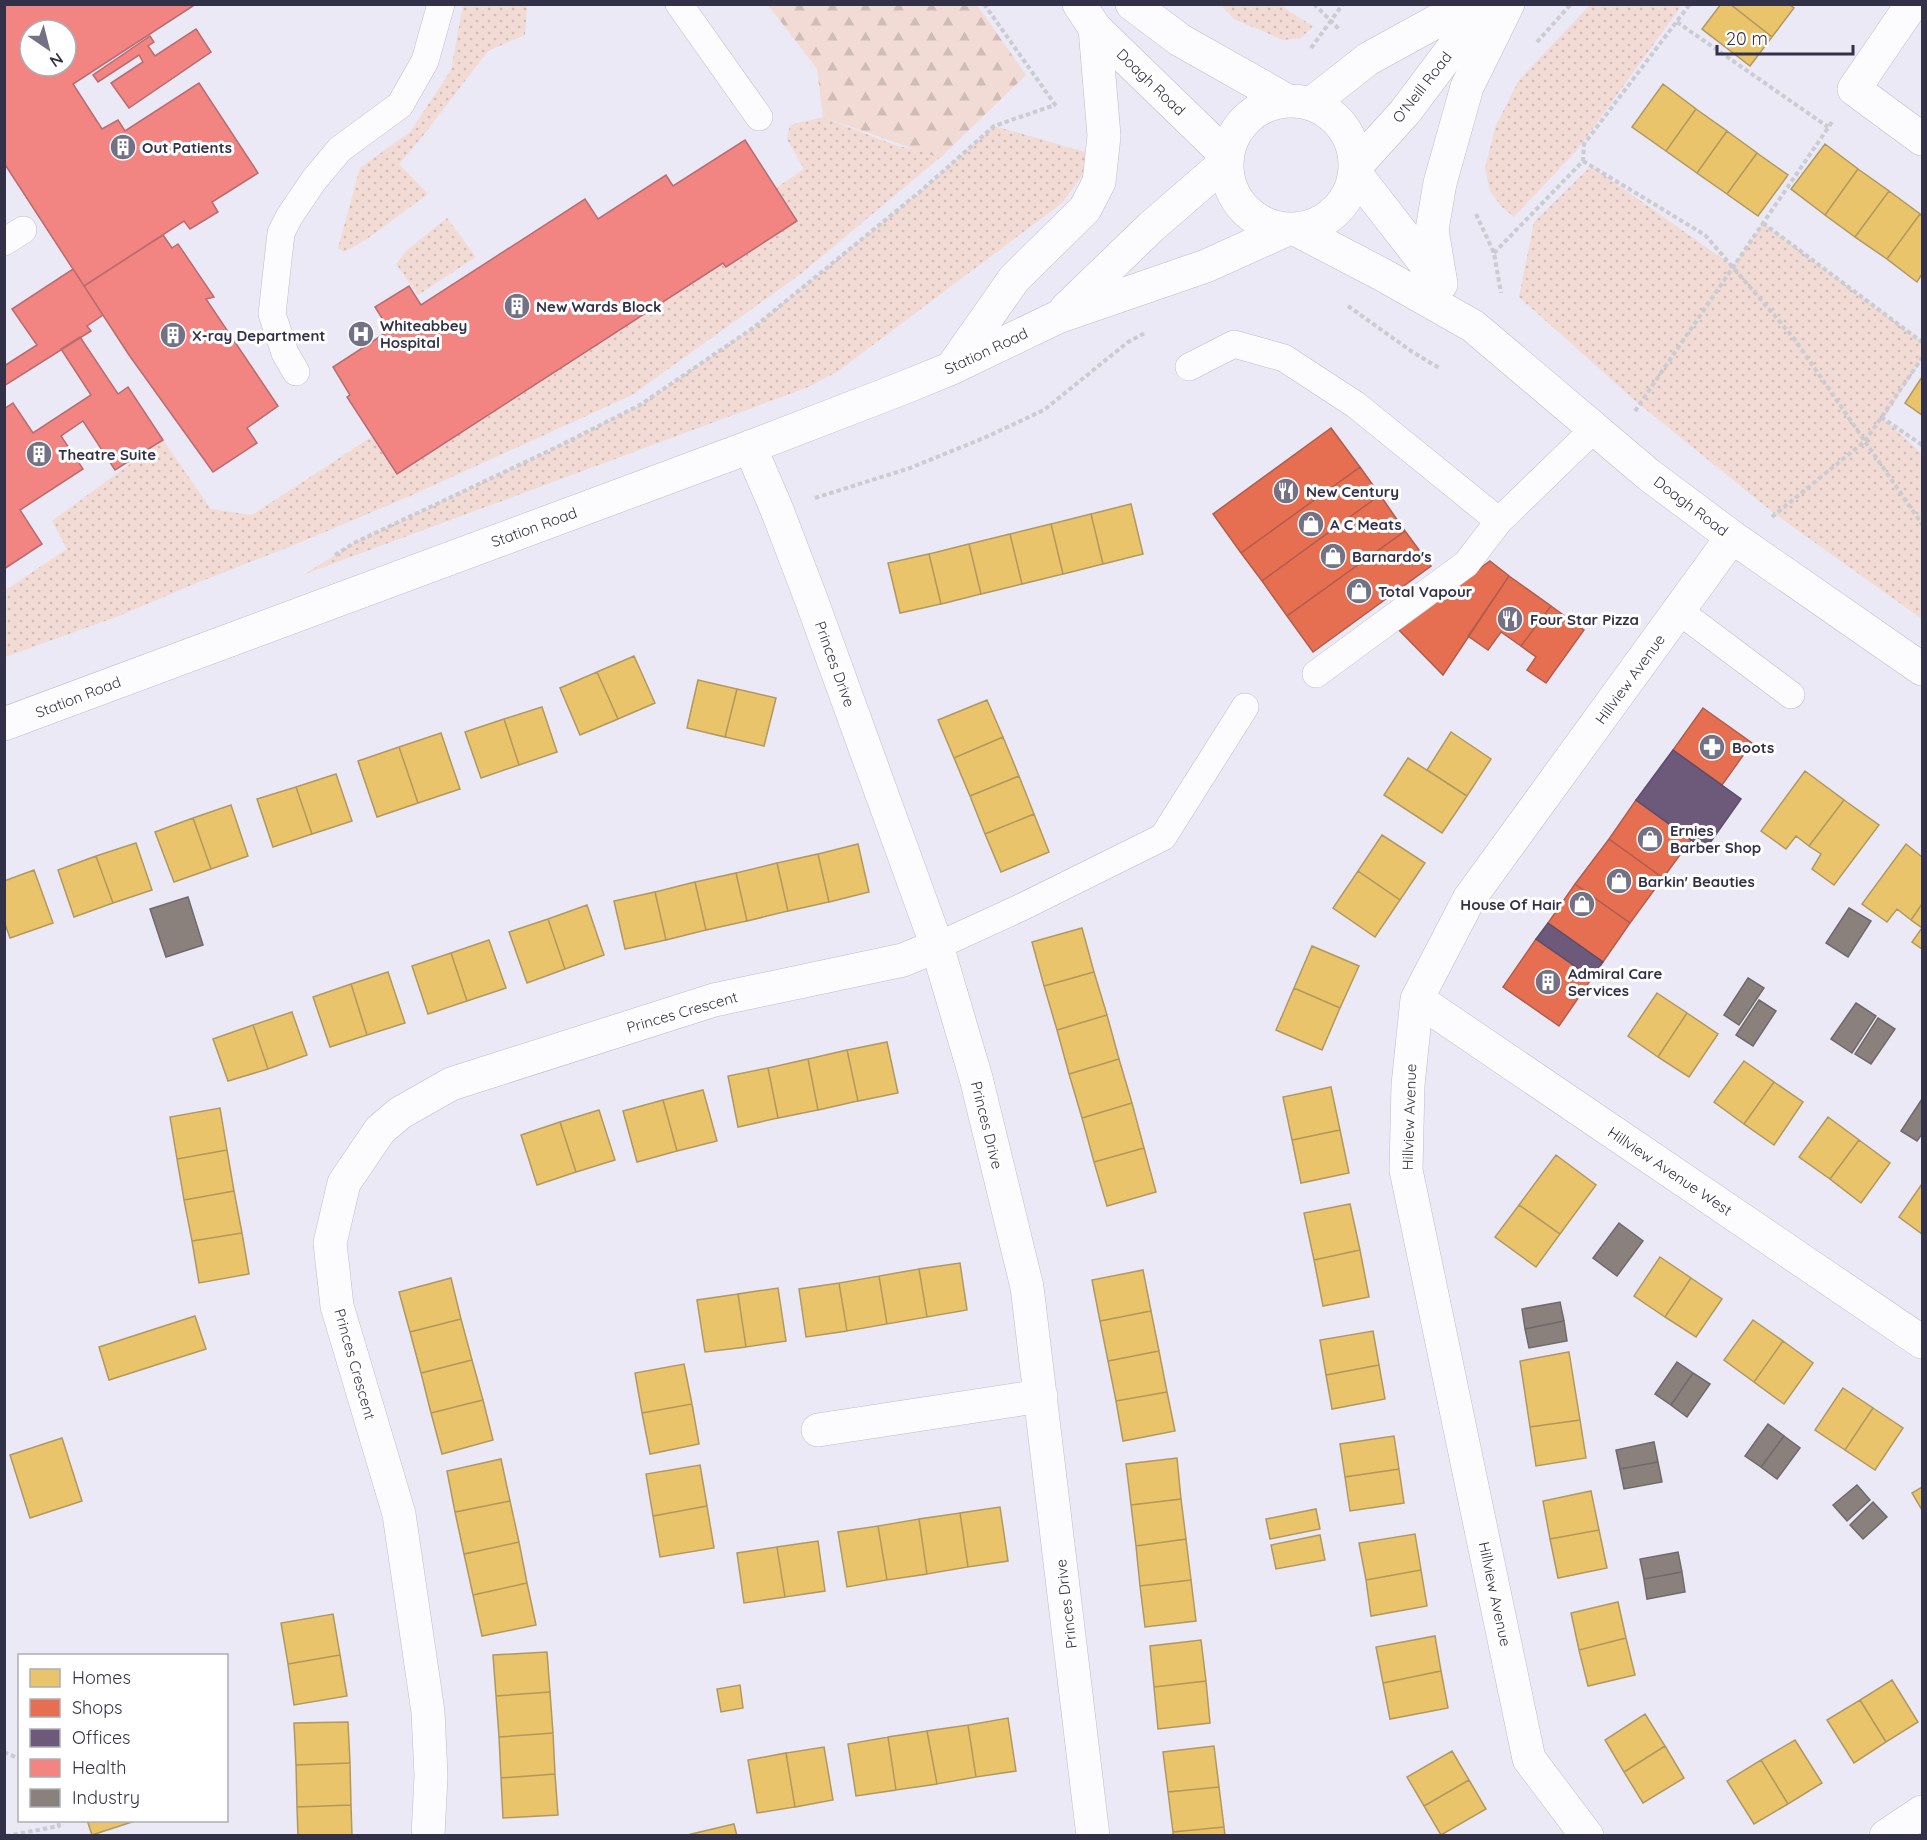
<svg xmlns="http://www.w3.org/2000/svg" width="1927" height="1840" font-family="Quicksand,sans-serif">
<defs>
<pattern id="grass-dots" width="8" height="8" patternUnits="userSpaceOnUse" patternTransform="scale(1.5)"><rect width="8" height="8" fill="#f2dbd4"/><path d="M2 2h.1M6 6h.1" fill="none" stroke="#d0bcb7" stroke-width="1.8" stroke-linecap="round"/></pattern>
<pattern id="forest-firs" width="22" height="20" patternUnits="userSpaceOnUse" patternTransform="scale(1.5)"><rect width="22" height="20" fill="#f2dbd4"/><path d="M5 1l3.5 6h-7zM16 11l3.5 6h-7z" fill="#d0bcb7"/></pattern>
</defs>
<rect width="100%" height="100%" fill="#eae9f5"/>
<path fill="url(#grass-dots)" d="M1591,4L1682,5L1577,150L1514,217L1502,207L1490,191L1485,168L1496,125L1519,80Z
M463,5H527L525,35L488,51L422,137L399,164L428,194L367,239L344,252L338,248L360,168L410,132L451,70Z
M1221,5H1282L1290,12L1313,26L1301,38L1283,40L1234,19Z
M823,117L897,146L943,155L802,273L632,395L410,496L294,545L194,584L119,616L5,657L4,591L67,549L52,521L163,440L211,509L252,515L373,436L398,474L723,263L726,267L797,221L776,188L804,169L787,139L790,125Z
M994,126L1089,153L1082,176L1062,203L837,372L806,388L305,574L354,543L557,447L640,405L753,328L922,190Z
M1591,166L1733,266L1763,223L1922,342V359L1884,419L1922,454V619L1775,514L1639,404L1519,297L1534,222Z
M447,218L476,257L418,295L396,264L406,251Z"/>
<path fill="url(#forest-firs)" d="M768,5H977L1026,75L940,158L823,117L817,69Z"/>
<path fill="#e9c46a" stroke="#b29860" stroke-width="1.5" d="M1721,4H1730L1772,37L1750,66L1702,29Z
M1730,4H1789L1794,8L1772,37Z
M1663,84L1696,109L1666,151L1632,127Z
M1696,109L1727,131L1697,173L1666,151Z
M1727,131L1757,153L1727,194L1697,173Z
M1825,144L1858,169L1825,215L1791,189Z
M1757,153L1788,175L1758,216L1727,194Z
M1858,169L1889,191L1855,237L1825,215Z
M1889,191L1920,214L1887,259L1855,237Z
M1920,214L1922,216V274L1917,282L1887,259Z
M1922,377V415L1905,403Z
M1131,504L1143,554L1103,564L1091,514Z
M1091,514L1103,564L1063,574L1051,524Z
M1051,524L1063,574L1022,584L1010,534Z
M1010,534L1022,584L981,594L969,544Z
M969,544L981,594L941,604L929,554Z
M929,554L941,604L900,613L888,563Z
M634,656L655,703L618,719L597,672Z
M597,672L618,719L580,735L560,688Z
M698,680L737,689L725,737L687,728Z
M737,689L776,698L764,746L725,737Z
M987,700L1003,737L954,758L938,720Z
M542,707L557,752L519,765L504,719Z
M504,719L519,765L481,778L465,732Z
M1451,732L1491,759L1467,796L1427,770Z
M441,733L460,789L418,803L399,747Z
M1003,737L1019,776L970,796L954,758Z
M399,747L418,803L377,817L358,761Z
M1408,758L1467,796L1442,833L1384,795Z
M1805,771L1844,800L1809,846L1796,836L1786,849L1761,831Z
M336,774L352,821L312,834L296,787Z
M1019,776L1034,814L985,834L970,796Z
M296,787L312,834L273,847L257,799Z
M1844,800L1879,825L1834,885L1812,869L1821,854L1809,846Z
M231,805L248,856L211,869L193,818Z
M1034,814L1049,852L1001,872L985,834Z
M193,818L211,869L174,882L155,832Z
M1382,835L1425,863L1400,900L1358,871Z
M136,843L152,890L113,903L96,856Z
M858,844L869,892L829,902L818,854Z
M1906,844L1922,857V904L1911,920L1897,909L1887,922L1862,904Z
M818,854L829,902L788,911L777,863Z
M96,856L113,903L74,917L58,870Z
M777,863L788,911L747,921L736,873Z
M34,870L53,923L10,938L4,921V881Z
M1358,871L1400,900L1375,937L1333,908Z
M736,873L747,921L706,930L695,882Z
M695,882L706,930L666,940L655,892Z
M655,892L666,940L625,949L614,901Z
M1922,904V949L1912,942L1922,928L1911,920Z
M587,905L604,955L565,969L548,919Z
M548,919L565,969L527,983L509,932Z
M1082,928L1094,972L1044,986L1032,942Z
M489,940L506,988L467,1001L451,953Z
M1312,946L1359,966L1340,1008L1294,988Z
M451,953L467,1001L428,1014L412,966Z
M388,972L405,1023L367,1035L351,984Z
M1094,972L1107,1015L1057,1030L1044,986Z
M351,984L367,1035L330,1047L313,997Z
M1294,988L1340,1008L1322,1050L1276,1030Z
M1657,993L1687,1013L1658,1057L1628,1036Z
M292,1012L307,1055L268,1069L253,1025Z
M1687,1013L1718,1034L1689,1077L1658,1057Z
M1107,1015L1119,1059L1069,1074L1057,1030Z
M253,1025L268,1069L228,1081L213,1039Z
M887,1042L898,1093L858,1101L847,1050Z
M847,1050L858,1101L818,1110L808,1059Z
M808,1059L818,1110L778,1118L768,1068Z
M1119,1059L1132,1103L1082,1118L1069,1074Z
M1744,1061L1774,1082L1744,1124L1714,1102Z
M768,1068L778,1118L738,1127L728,1076Z
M1774,1082L1803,1102L1774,1145L1744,1124Z
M1331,1087L1340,1130L1292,1140L1283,1097Z
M703,1090L717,1141L677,1151L663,1100Z
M663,1100L677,1151L637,1162L623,1111Z
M1132,1103L1144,1148L1094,1162L1082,1118Z
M220,1108L227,1150L177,1159L170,1117Z
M599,1110L615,1160L576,1172L560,1122Z
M1828,1117L1859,1140L1830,1179L1799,1157Z
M560,1122L576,1172L537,1185L521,1135Z
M1340,1130L1349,1173L1301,1183L1292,1140Z
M1859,1140L1890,1163L1861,1203L1830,1179Z
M1144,1148L1156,1192L1107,1206L1094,1162Z
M227,1150L234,1191L184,1200L177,1159Z
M1556,1155L1596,1185L1560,1234L1519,1205Z
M1922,1184V1234L1899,1217Z
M234,1191L242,1233L192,1241L184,1200Z
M1350,1204L1360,1250L1314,1260L1304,1213Z
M1519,1205L1560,1234L1536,1267L1495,1237Z
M242,1233L249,1274L199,1283L192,1241Z
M1360,1250L1369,1297L1323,1306L1314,1260Z
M1660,1257L1691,1278L1665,1317L1634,1296Z
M960,1263L967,1310L927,1317L919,1269Z
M919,1269L927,1317L887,1324L879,1276Z
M1143,1270L1151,1311L1100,1321L1092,1280Z
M879,1276L887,1324L847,1331L839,1283Z
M451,1278L461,1319L410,1332L399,1292Z
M1691,1278L1722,1299L1696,1337L1665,1317Z
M839,1283L847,1331L806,1337L799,1289Z
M778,1288L786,1341L746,1347L738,1294Z
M738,1294L746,1347L705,1352L697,1300Z
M1151,1311L1159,1351L1108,1361L1100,1321Z
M195,1316L206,1349L109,1380L99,1347Z
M461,1319L472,1360L421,1373L410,1332Z
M1753,1320L1783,1341L1754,1382L1724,1360Z
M1373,1331L1379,1365L1326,1375L1320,1340Z
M1783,1341L1813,1363L1784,1404L1754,1382Z
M1159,1351L1167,1392L1116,1401L1108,1361Z
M1569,1352L1580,1420L1530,1427L1520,1361Z
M472,1360L483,1400L431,1413L421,1373Z
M684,1364L692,1404L642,1413L635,1373Z
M1379,1365L1385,1399L1332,1409L1326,1375Z
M1843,1388L1873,1408L1845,1450L1815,1430Z
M1167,1392L1175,1431L1123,1441L1116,1401Z
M483,1400L493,1440L442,1454L431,1413Z
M692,1404L699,1444L650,1454L642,1413Z
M1873,1408L1903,1428L1875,1470L1845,1450Z
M1580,1420L1586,1458L1536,1466L1530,1427Z
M1394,1436L1399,1469L1345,1477L1340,1444Z
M62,1438L82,1501L30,1518L10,1455Z
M1177,1458L1181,1499L1131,1505L1126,1464Z
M501,1459L510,1501L455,1512L447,1471Z
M700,1465L707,1506L653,1516L646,1474Z
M1399,1469L1404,1503L1350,1511L1345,1477Z
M1922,1487V1510L1912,1493Z
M1591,1491L1599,1530L1550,1539L1543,1501Z
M1181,1499L1186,1539L1136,1546L1131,1505Z
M510,1501L519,1542L464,1554L455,1512Z
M707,1506L714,1548L660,1557L653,1516Z
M1000,1507L1008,1561L968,1567L960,1513Z
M1316,1509L1320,1529L1270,1539L1266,1519Z
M960,1513L968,1567L927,1574L919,1519Z
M919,1519L927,1574L887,1580L878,1526Z
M878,1526L887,1580L847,1587L838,1532Z
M1599,1530L1607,1568L1558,1578L1550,1539Z
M1415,1534L1421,1570L1366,1580L1359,1543Z
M1320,1535L1325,1560L1276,1569L1271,1545Z
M1186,1539L1191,1580L1140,1586L1136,1546Z
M818,1541L825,1591L785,1597L777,1547Z
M519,1542L527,1583L473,1595L464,1554Z
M777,1547L785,1597L744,1603L737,1553Z
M1421,1570L1427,1606L1371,1616L1366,1580Z
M1191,1580L1196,1621L1145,1627L1140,1586Z
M527,1583L536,1625L482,1636L473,1595Z
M1618,1602L1626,1638L1579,1650L1571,1613Z
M333,1614L340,1655L288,1664L281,1623Z
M1435,1636L1441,1671L1383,1683L1376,1647Z
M1626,1638L1635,1675L1588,1686L1579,1650Z
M1201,1640L1206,1681L1154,1687L1150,1646Z
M547,1652L550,1692L496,1696L493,1655Z
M340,1655L347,1696L294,1705L288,1664Z
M1441,1671L1448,1708L1390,1719L1383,1683Z
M1892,1680L1918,1722L1886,1742L1860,1700Z
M1206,1681L1210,1723L1158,1729L1154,1687Z
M740,1685L743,1708L721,1712L717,1689Z
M550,1692L553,1733L499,1737L496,1696Z
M1860,1700L1886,1742L1854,1763L1827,1720Z
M1645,1714L1665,1746L1624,1772L1605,1740Z
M1008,1718L1016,1771L976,1777L968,1725Z
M348,1722L350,1763L296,1765L294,1723Z
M968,1725L976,1777L937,1784L927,1731Z
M927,1731L937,1784L896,1790L888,1737Z
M553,1733L555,1774L501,1778L499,1737Z
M888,1737L896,1790L856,1796L848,1744Z
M1795,1740L1822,1783L1788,1804L1761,1760Z
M1214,1746L1219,1787L1168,1792L1163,1752Z
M1665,1746L1684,1778L1643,1803L1624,1772Z
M824,1747L833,1800L795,1807L786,1753Z
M1452,1751L1469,1780L1424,1806L1407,1777Z
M786,1753L795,1807L757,1813L748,1760Z
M1761,1760L1788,1804L1754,1824L1727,1781Z
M350,1763L351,1805L297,1807L296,1765Z
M555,1774L558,1815L503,1818L501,1778Z
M1469,1780L1486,1809L1441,1835L1424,1806Z
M1219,1787L1224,1827L1173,1832L1168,1792Z
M351,1805L352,1836H298L297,1807Z
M87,1820H138L92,1835Z
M734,1824L737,1836H683Z
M1224,1827L1225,1836H1173V1832Z"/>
<path fill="#e76f51" stroke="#b15c4e" stroke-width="1.5" d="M1331,428L1360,467L1241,553L1213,514Z
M1360,467L1380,495L1262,581L1241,553Z
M1380,495L1405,531L1287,616L1262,581Z
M1405,531L1431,566L1313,652L1287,616Z
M1490,561L1509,576L1443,675L1398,629Z
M1509,576L1551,606L1521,646L1501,632L1488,650L1468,636Z
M1551,606L1584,630L1546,683L1527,670L1536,657L1521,646Z
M1703,708L1752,743L1722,785L1673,750Z
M1636,800L1691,840L1663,878L1609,839Z
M1609,839L1663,878L1630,923L1575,884Z
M1575,884L1630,923L1603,962L1548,923Z
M1536,939L1592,978L1559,1026L1503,987Z"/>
<path fill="#6d597a" stroke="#5c4d6b" stroke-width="1.5" d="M1673,750L1741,799L1705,850L1636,800Z
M1548,923L1603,962L1592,978L1536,939Z"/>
<path fill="#f28482" stroke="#b96b70" stroke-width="1.5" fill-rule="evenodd" d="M4,4H196L73,84L102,129L118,120L125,131L199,83L258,173L212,202L218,212L190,229L184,221L84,286L4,163ZM30,30H66V66H30Z
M196,29L211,52L129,108L111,83L143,62L139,55L98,82L93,75L150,36L154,42L148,46L155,56Z
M745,140L797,221L726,267L723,263L397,474L347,397L350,395L333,367L384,334L381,330L387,326L375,307L409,286L421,305L585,199L598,219L666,175L673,186Z
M163,235L172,248L178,244L214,297L206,299L278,406L247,428L257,443L213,472L129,355L84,286Z
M73,269L103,315L87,326L91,331L4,386V366L37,345L12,309Z
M80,337L118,394L128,387L163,440L115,470L83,421L61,436L83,469L20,510L42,544L4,569V409L13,403L33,433L91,395L61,349Z"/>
<path fill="#8a817c" stroke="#70696c" stroke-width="1.5" d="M188,897L203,945L166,957L150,909Z
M1849,908L1871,921L1848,957L1826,943Z
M1748,978L1764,988L1739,1025L1724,1015Z
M1759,1000L1776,1011L1753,1046L1736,1035Z
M1856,1003L1876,1016L1852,1053L1831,1039Z
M1878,1018L1895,1029L1871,1064L1855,1054Z
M1922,1099V1134L1917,1141L1901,1131Z
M1619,1223L1643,1241L1617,1276L1593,1258Z
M1560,1302L1564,1321L1525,1329L1522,1309Z
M1564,1321L1567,1341L1529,1348L1525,1329Z
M1677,1362L1693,1373L1671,1405L1655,1394Z
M1693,1373L1710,1384L1687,1417L1671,1405Z
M1768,1424L1784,1436L1761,1467L1745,1456Z
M1784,1436L1800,1448L1777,1479L1761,1467Z
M1654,1442L1658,1462L1620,1469L1616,1450Z
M1658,1462L1662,1482L1624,1489L1620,1469Z
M1857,1485L1870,1500L1847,1521L1833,1505Z
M1873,1502L1887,1517L1863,1539L1850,1525Z
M1678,1552L1682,1572L1644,1579L1640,1559Z
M1682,1572L1685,1592L1647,1599L1644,1579Z"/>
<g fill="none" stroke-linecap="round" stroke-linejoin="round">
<defs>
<path id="service" d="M679,4L759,117
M4,242L23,230
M1189,367L1234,344L1284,358L1356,405L1499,521L1595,428
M296,372L285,353L272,314L281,233L289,217L314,180L340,149L400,105L425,61L441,4
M1679,611L1791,695
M1316,674L1466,564L1499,521
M937,946L1022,907L1163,837L1245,707"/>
<path id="minor" d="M1912,4L1854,89L1922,139
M750,447L777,510L811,599L937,946L976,1078L1027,1287L1093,1836
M1417,999L1922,1342
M818,1430L1041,1396
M428,1836L431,1776L428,1712L399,1514L337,1306L330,1243L344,1183L380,1130L400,1113L451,1084L714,1000L903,960L937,946
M1587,1836L1529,1759L1406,1170L1408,1085L1417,999L1469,899L1732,537
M1886,1836L1922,1812"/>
<path id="secondary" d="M1079,4L1095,28L1227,156
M1132,4L1180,40L1286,100
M1227 165a64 64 0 1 1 128 0a64 64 0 1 1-128 0Z
M1312,103L1368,59L1468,4
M1356,166L1405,112L1486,4
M1355,173L1439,281
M1295,229L1383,275L1473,326L1649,475L1732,537L1922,669
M1441,284L1432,230L1440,183L1467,87L1508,4
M1066,309L1151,227L1226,162
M953,366L1014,279L1085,209L1099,182L1104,136L1095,28
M4,724L750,447L903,388L952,368L1058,317L1206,266L1288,229"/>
</defs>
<use href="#service" stroke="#bebccc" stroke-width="28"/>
<use href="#minor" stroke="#bebccc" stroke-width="34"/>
<use href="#secondary" stroke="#bebccc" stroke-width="34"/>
<path stroke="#cbcbd2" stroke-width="4" stroke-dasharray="4.5 3" stroke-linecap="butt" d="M984,4L1056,106
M1314,4L1339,29
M1677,22L1828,127
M1537,42L1571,4
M1311,48L1343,4
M1583,161L1705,235L1793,337L1922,524
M1476,214L1494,253L1501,293
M1763,223L1922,342
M1494,253L1583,161L1584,144L1690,4
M1348,306L1411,351L1439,368
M1635,411L1832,122
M1881,417L1922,445
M815,498L910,468L984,438L1044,410L1128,342L1145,333
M1772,517L1865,441L1922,358
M335,555L354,543L557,447L640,405L753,328L922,190L994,126L1055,105
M4,1752L20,1759
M6,1836L59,1826L58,1820"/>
<use href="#service" stroke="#fcfcfe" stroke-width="27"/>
<use href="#minor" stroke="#fcfcfe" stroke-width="33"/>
<use href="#secondary" stroke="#fcfcfe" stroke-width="33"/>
</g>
<defs>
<symbol id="building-disc" viewBox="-11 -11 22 22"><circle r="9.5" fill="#737184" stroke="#fff"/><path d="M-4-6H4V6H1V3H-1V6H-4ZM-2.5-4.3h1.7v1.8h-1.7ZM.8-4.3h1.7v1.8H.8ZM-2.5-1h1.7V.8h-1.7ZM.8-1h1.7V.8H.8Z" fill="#fff"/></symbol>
<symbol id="hospital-disc" viewBox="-11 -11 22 22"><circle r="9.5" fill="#737184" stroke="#fff"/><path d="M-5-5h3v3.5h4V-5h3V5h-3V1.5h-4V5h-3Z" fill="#fff"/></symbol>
<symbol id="restaurant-disc" viewBox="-11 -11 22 22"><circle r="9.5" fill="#737184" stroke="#fff"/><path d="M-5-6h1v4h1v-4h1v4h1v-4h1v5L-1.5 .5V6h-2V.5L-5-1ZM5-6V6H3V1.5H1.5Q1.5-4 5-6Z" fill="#fff"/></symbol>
<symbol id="shop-disc" viewBox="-11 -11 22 22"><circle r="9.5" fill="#737184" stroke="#fff"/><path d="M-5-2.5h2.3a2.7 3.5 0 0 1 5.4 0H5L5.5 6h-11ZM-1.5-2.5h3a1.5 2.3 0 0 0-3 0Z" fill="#fff"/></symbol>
<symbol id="pharmacy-disc" viewBox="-11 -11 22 22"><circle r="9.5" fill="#737184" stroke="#fff"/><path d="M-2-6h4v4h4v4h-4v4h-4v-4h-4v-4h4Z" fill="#fff"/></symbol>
</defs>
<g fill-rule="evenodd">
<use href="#building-disc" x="108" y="132" width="30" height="30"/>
<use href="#building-disc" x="502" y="291" width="30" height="30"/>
<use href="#hospital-disc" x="346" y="319" width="30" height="30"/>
<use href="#building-disc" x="158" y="320" width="30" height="30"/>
<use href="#building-disc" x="24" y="439" width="30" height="30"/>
<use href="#restaurant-disc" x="1271" y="476" width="30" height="30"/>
<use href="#shop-disc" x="1296" y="509" width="30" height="30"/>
<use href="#shop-disc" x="1318" y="541" width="30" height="30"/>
<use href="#shop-disc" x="1344" y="576" width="30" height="30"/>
<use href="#restaurant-disc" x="1495" y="604" width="30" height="30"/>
<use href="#pharmacy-disc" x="1697" y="732" width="30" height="30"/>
<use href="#shop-disc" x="1635" y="824" width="30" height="30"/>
<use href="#shop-disc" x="1604" y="866" width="30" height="30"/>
<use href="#shop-disc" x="1567" y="889" width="30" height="30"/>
<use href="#building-disc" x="1533" y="967" width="30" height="30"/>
</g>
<g text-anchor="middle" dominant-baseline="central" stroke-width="6" stroke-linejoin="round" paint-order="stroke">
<g font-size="15" fill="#333147" stroke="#fff">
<text transform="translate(1151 82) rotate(44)">Doagh Road</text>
<text transform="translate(1422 87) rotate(-52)">O'Neill Road</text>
<text transform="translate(986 351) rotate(-25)">Station Road</text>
<text transform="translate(1691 506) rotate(37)">Doagh Road</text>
<text transform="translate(534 527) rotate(-20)">Station Road</text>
<text transform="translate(835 664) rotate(70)">Princes Drive</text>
<text transform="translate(1630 679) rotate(-54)">Hillview Avenue</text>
<text transform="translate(78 697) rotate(-21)">Station Road</text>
<text transform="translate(682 1012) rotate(-16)">Princes Crescent</text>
<text transform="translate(1409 1117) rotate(-88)">Hillview Avenue</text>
<text transform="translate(987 1125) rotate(76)">Princes Drive</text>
<text transform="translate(1670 1171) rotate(34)">Hillview Avenue West</text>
<text transform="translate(355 1364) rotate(74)">Princes Crescent</text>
<text transform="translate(1495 1594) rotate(78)">Hillview Avenue</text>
<text transform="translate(1066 1604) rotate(-97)">Princes Drive</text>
</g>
<g font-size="15" font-weight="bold" fill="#333147" stroke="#fff" text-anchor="start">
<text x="142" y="147">Out Patients</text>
<text x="536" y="306">New Wards Block</text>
<text x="380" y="325">Whiteabbey<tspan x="380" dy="17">Hospital</tspan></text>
<text x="192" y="335">X-ray Department</text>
<text x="58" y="454">Theatre Suite</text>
<text x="1306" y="491">New Century</text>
<text x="1330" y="524">A C Meats</text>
<text x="1352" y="556">Barnardo's</text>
<text x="1378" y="591">Total Vapour</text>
<text x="1530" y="619">Four Star Pizza</text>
<text x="1732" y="747">Boots</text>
<text x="1670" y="830">Ernies<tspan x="1670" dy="17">Barber Shop</tspan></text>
<text x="1638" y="881">Barkin' Beauties</text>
<text x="1562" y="904" text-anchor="end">House Of Hair</text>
<text x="1568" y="973">Admiral Care<tspan x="1568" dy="17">Services</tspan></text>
</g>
</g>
<rect width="1927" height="1840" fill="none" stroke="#333147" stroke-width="12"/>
<rect x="18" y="1654" width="210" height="168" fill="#ffffff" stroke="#adadb5" stroke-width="1.5"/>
<rect x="30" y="1669" width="30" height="18" fill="#e9c46a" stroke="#adadb5" stroke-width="1.5"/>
<text x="72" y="1684" font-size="18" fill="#333147">Homes</text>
<rect x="30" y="1699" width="30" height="18" fill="#e76f51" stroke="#adadb5" stroke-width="1.5"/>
<text x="72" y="1714" font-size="18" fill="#333147">Shops</text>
<rect x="30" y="1729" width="30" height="18" fill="#6d597a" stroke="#adadb5" stroke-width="1.5"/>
<text x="72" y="1744" font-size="18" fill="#333147">Offices</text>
<rect x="30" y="1759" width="30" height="18" fill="#f28482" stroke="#adadb5" stroke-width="1.5"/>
<text x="72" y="1774" font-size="18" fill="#333147">Health</text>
<rect x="30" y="1789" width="30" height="18" fill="#8a817c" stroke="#adadb5" stroke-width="1.5"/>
<text x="72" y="1804" font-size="18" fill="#333147">Industry</text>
<g transform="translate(48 48) rotate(145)"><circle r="28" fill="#ffffff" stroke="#adadb5" stroke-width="1.5"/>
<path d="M0-4.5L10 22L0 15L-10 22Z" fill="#737184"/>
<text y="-9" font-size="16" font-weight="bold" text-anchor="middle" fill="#333147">N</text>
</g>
<path d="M1717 45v9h136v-9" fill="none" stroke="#333147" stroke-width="3"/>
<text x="1726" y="45" font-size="18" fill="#333147" stroke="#ffffff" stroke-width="4.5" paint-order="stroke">20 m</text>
</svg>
